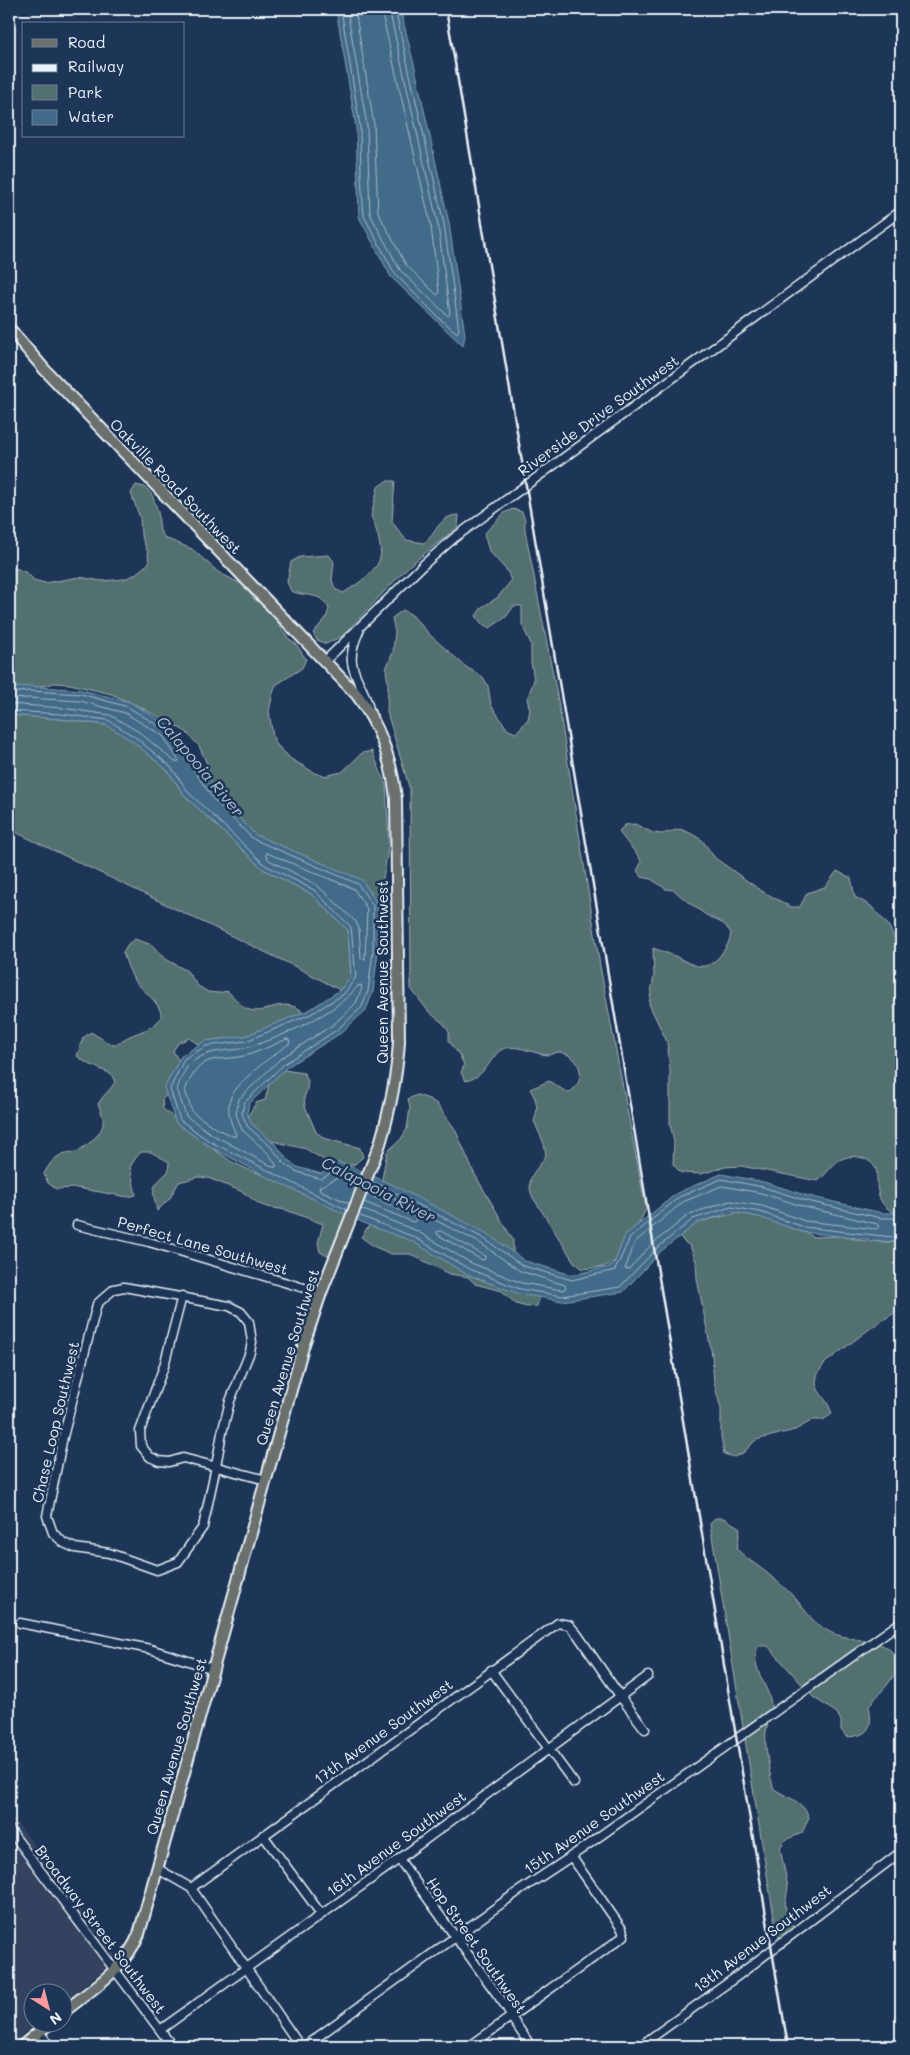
<svg xmlns="http://www.w3.org/2000/svg" width="910" height="2055" font-family="Mali,sans-serif">
<rect width="100%" height="100%" fill="#1d3557"/>
<filter id="ink" filterUnits="userSpaceOnUse"><feTurbulence type="fractalNoise" baseFrequency=".02" numOctaves="2"/><feDisplacementMap in="SourceGraphic" scale="10" xChannelSelector="R" yChannelSelector="G"/><feConvolveMatrix kernelMatrix="1 2 1 2 8 2 1 2 1" color-interpolation-filters="sRGB"/></filter>
<g filter="url(#ink)">
<path fill="#32425e" d="M9,1813L48,1861L118,1958L63,2002L62,1992H32V2022L37,2023L9,2046Z"/>
<path fill="#52706f" stroke="#9db0b4" d="M386,481H395L392,522L406,540L424,543C438,532 439,515 459,515L458,527L409,566L342,636L326,644L317,640L313,633L326,618L329,609C321,591 307,598 291,591L287,582L291,562L300,557L329,555L334,562L332,580L335,589L343,593C354,587 377,571 380,558C383,549 375,524 371,516L378,487Z
M136,485L145,487L152,495L158,512L160,531L165,538L192,549L218,572L243,585L254,599L268,607L288,638L296,644L306,659L302,668L276,685L273,693L269,711L273,737L277,745L291,759L315,773L324,776L342,772L362,753L372,751L386,785L389,843L382,885V904L376,911L372,903L371,893L360,879L333,874L253,834L212,791L207,764L199,746L186,732L178,727L136,705L111,694L70,684L55,683L28,689H9V567L18,569L27,573L34,580L45,583L79,577L102,581L124,579L134,575L149,563L148,553L141,535L140,518L131,493Z
M513,509L522,512L525,520V530L558,700L600,966L646,1209L622,1258L603,1267L583,1269L574,1262L532,1196C525,1175 537,1172 546,1155L544,1144L534,1121C539,1109 537,1100 530,1089L549,1081L568,1093C589,1081 581,1055 559,1052C555,1052 551,1055 548,1055C534,1054 520,1045 506,1048C491,1051 490,1075 466,1081L461,1073L464,1065L460,1056L449,1041V1032L444,1024L429,1012L411,989L410,790L387,712L388,684L386,669L393,652L395,632L392,618L403,610L412,615L430,635L466,667L483,677L488,686L491,705L508,730L516,733L528,719L530,710L527,699L534,680L531,662V644L522,625V606H514L506,617L490,628L482,624L476,616L482,607L497,598L511,581L508,572L489,551L484,534L504,513Z
M9,715L61,719L107,725L133,741L168,771L185,796L263,869L311,894L348,930L351,977L340,990L298,968L9,829Z
M635,824L653,833L662,834L680,829L690,833L702,840L715,858L760,890L791,907H800L807,893L825,887L837,871L851,878L855,897L871,906L888,925L901,950V1215C883,1210 877,1199 877,1180C877,1176 877,1172 876,1169C871,1158 855,1154 844,1158C833,1162 827,1174 818,1181L741,1166L725,1167L701,1174L681,1173L673,1164L674,1142L670,1124V1069L667,1042L649,1004L654,976L653,948C660,951 668,953 675,956C693,965 706,975 722,953C727,946 730,941 731,933L724,924L706,915L684,899L674,890L666,889L651,879L642,877L637,871C638,868 640,866 641,863C642,857 622,839 619,831L625,825Z
M135,939L152,945L164,958L187,971L198,986L208,992L218,993L227,991C234,996 240,1006 247,1009C264,1017 278,996 301,1010V1019L205,1053L199,1045L189,1038L178,1043L173,1051L180,1063L177,1088L162,1099L163,1109L205,1143L232,1162L254,1172L272,1177L347,1214L334,1248L328,1256L320,1252L318,1243L323,1224L286,1210L267,1207L259,1204L243,1192L208,1178L198,1177L179,1182L170,1198L157,1211C152,1188 150,1188 168,1172L169,1162L151,1152H141L135,1159L130,1167L136,1195L128,1197L77,1188L56,1189L48,1183L44,1174C48,1165 56,1155 66,1153C72,1152 76,1153 81,1149C89,1144 103,1133 103,1123C104,1117 100,1109 98,1104C103,1095 110,1091 115,1082L111,1074L85,1062L77,1056L83,1038L91,1032L107,1042L116,1045C131,1031 149,1034 162,1017C158,998 143,993 133,978C129,970 125,960 123,952L128,944Z
M284,1070L304,1073L308,1081L307,1090L304,1098L305,1106L316,1132L324,1138L360,1148L363,1157L355,1164L337,1168L306,1149L272,1141L256,1134L246,1119L256,1103L265,1100L270,1081Z
M417,1095L429,1099L437,1104L455,1129L474,1173L513,1240V1258L540,1297L537,1306L527,1307L516,1304L502,1291L475,1284L468,1277L450,1274L410,1254H391L375,1247L361,1237L367,1228L374,1222L387,1152L401,1139L407,1129L410,1108L408,1099Z
M744,1212L798,1227L813,1237L839,1236L866,1241L901,1243V1309L872,1327L825,1363C804,1390 826,1391 832,1414L823,1420H813L795,1430L756,1440L743,1453L734,1457L724,1454L721,1436V1409L714,1383L712,1355L697,1279L696,1261L690,1246L683,1241L678,1233C697,1219 722,1217 744,1212Z
M715,1518H724L740,1528L737,1549C747,1560 761,1567 773,1578C780,1584 788,1591 795,1598C807,1612 812,1623 830,1632C844,1640 882,1639 891,1651C907,1674 879,1691 869,1706C873,1726 870,1736 847,1737L841,1730V1721L837,1713L813,1697L768,1646H758C749,1668 769,1684 771,1705C772,1714 767,1723 766,1732C764,1742 770,1779 774,1789C788,1798 802,1800 809,1817L802,1833L785,1840L780,1848L788,1887L785,1905L787,1914L795,1931L788,1938H779L776,1930L710,1524Z"/>
<path fill="#426b89" stroke="#84a1b5" d="M336,9H400L414,64L449,223L465,335L463,346L391,277L359,217L356,127Z
M29,686L82,690L130,702L171,727L218,797L256,835L362,880L378,905V951L373,992L366,1010L341,1033L287,1067L249,1104L247,1113L252,1124L275,1144L287,1159L297,1167L321,1174L333,1167L329,1160L353,1167L393,1185L486,1233L525,1261L572,1275L613,1266L625,1235L677,1193L721,1174L764,1182L808,1196L882,1213H901V1243L802,1232L759,1217L732,1212L697,1223L660,1252L623,1292L562,1301L519,1294L466,1274L412,1241L370,1226L269,1178L207,1145L176,1123L164,1088L181,1056L205,1041L245,1036L309,1010L340,990L351,977L348,930L311,894L263,869L185,796L168,771L132,741L107,725L61,719L9,715V688Z"/>
<g fill="none" stroke-linecap="round" stroke-linejoin="round">
<path stroke="#a6bbcc" stroke-width="1" d="M341,9L360,126L361,177L364,216L395,274L439,318L457,333L459,330L444,224L395,9
M347,9L367,126L370,214L400,270L448,316L450,314L438,225L389,9
M355,9L374,125L378,212L406,265L437,295L439,293L431,226L381,9
M9,693L29,691L81,694L128,707L167,731L214,800L253,839L358,884L373,906V951L368,991L362,1007L338,1029L284,1064L244,1103L242,1114L248,1127L271,1147L284,1163L295,1171L321,1179L339,1168L361,1176
M9,699L29,698L80,701L125,713L163,736L179,761L175,762L139,732L110,715L62,708L9,704
M9,711L61,714L108,720L135,737L171,767L189,793L265,865L314,890L351,927L356,977L344,994L311,1014L246,1041L206,1046L184,1059L170,1089L180,1120L209,1141L347,1210
M267,853L354,889L367,909L365,959L361,958L359,929L356,922L317,885L269,860L266,856Z
M358,986L361,985L362,988L356,1003L334,1024L280,1059L239,1099L236,1114L242,1130L267,1152L276,1164V1167H273L213,1135L186,1116L177,1089C180,1082 184,1068 191,1063C211,1047 228,1053 249,1047C284,1036 335,1014 358,986Z
M287,1039L290,1041L289,1044C275,1053 238,1081 231,1097C226,1109 230,1122 236,1134L235,1137L217,1129L192,1112L185,1090C204,1047 216,1065 251,1054C263,1050 275,1044 287,1039Z
M372,1181L483,1238L523,1266L572,1280L615,1270L630,1238L679,1197L721,1179L763,1187L807,1201L881,1218H901
M722,1186L761,1193L805,1207L877,1224L879,1227L876,1229L805,1221L762,1206L730,1201L690,1214L652,1244L629,1269H625L635,1242L683,1202Z
M364,1202L413,1222L416,1220L415,1217L367,1194
M350,1204L320,1190L319,1187L341,1176L358,1182
M361,1209L417,1231L471,1263L522,1283L562,1290L566,1288L565,1285L520,1271L480,1243L370,1187
M358,1215L414,1237L469,1269L520,1289L562,1296L620,1287L656,1249L693,1219L731,1207L760,1212L804,1227L901,1238
M441,1231L485,1256V1259L482,1260L438,1235L437,1232Z"/>
<defs>
<path id="minor" d="M359,631C341,670 361,675 369,709
M326,660L423,565L454,538L901,211
M77,1225L149,1242L321,1293
M124,1287L229,1306L241,1312L249,1322L252,1342L250,1352L230,1401L222,1433L216,1466L203,1527L178,1562L157,1570L109,1553L75,1548L64,1543L53,1533L47,1516L63,1437L97,1304L114,1289Z
M182,1296L164,1366L140,1431L141,1446L150,1457L159,1461L169,1462L183,1458L266,1480
M20,1623L150,1649L214,1669
M491,1670L574,1783
M9,1829L172,2046
M263,1835L321,1914
M399,1859L507,2008L511,2017L531,2046
M158,1869L191,1888L300,2046
M191,1888L558,1623L569,1625L577,1634L620,1696L645,1729
M160,2030L399,1859L648,1676
M39,2032L50,2046
M305,2046L516,1893L569,1858L901,1622
M470,2046L624,1936L622,1929L571,1856
M640,2046L736,1977L901,1852"/>
<path id="major" d="M9,328L45,370L357,695C380,726 392,761 396,799L399,1041C397,1076 390,1110 380,1144L321,1293L303,1347L139,1934C125,1969 91,1990 62,2013
M22,2046L51,2022"/>
</defs>
<use href="#minor" stroke="#e8f1f8" stroke-width="11"/>
<use href="#major" stroke="#e8f1f8" stroke-width="14"/>
<use href="#minor" stroke="#1d3557" stroke-width="8"/>
<use href="#major" stroke="#6b706d" stroke-width="10"/>
<path stroke="#e8f1f8" stroke-width="2.5" d="M446,9L788,2046"/>
</g>
</g>
<g text-anchor="middle" dominant-baseline="central" stroke-width="5" stroke-linejoin="round" paint-order="stroke">
<g font-size="15" fill="#e8f1f8" stroke="#1d3557">
<text transform="translate(598 415) rotate(-36)">Riverside Drive Southwest</text>
<text transform="translate(176 486) rotate(46)">Oakville Road Southwest</text>
<text transform="translate(382 972) rotate(-90)">Queen Avenue Southwest</text>
<text transform="translate(203 1245) rotate(16)">Perfect Lane Southwest</text>
<text transform="translate(287 1357) rotate(-73)">Queen Avenue Southwest</text>
<text transform="translate(55 1422) rotate(-77)">Chase Loop Southwest</text>
<text transform="translate(383 1731) rotate(-36)">17th Avenue Southwest</text>
<text transform="translate(176 1746) rotate(-74)">Queen Avenue Southwest</text>
<text transform="translate(594 1822) rotate(-35)">15th Avenue Southwest</text>
<text transform="translate(396 1843) rotate(-36)">16th Avenue Southwest</text>
<text transform="translate(101 1929) rotate(53)">Broadway Street Southwest</text>
<text transform="translate(762 1938) rotate(-37)">13th Avenue Southwest</text>
<text transform="translate(477 1945) rotate(55)">Hop Street Southwest</text>
</g>
<g font-size="16" font-style="italic" fill="#aec2d1" stroke="#1d3557">
<text transform="translate(201 766) rotate(50)">Calapooia River</text>
<text transform="translate(379 1189) rotate(27)">Calapooia River</text>
</g>
</g>
<rect width="910" height="2055" fill="none" stroke="#1d3557" stroke-width="30"/>
<rect x="15" y="15" width="880" height="2025" fill="none" stroke="#e8f1f8" stroke-width="2" filter="url(#ink)"/>
<rect x="22" y="22" width="162" height="115" fill="#1d3557" stroke="#6e8097"/>
<rect x="32" y="39" width="25" height="8" fill="#6b706d" stroke="#6e8097"/>
<text x="68" y="48" font-size="15" fill="#e8f1f8">Road</text>
<rect x="32" y="64" width="25" height="8" fill="#e8f1f8" stroke="#6e8097"/>
<text x="68" y="72" font-size="15" fill="#e8f1f8">Railway</text>
<rect x="32" y="85" width="25" height="15" fill="#52706f" stroke="#6e8097"/>
<text x="68" y="98" font-size="15" fill="#e8f1f8">Park</text>
<rect x="32" y="110" width="25" height="15" fill="#426b89" stroke="#6e8097"/>
<text x="68" y="122" font-size="15" fill="#e8f1f8">Water</text>
<g transform="translate(48 2008) rotate(144)"><circle r="24" fill="#1d3557" stroke="#6e8097"/>
<path d="M0-4L9 19L0 12L-9 19Z" fill="#ff9aa2"/>
<text y="-8" font-size="14" font-weight="bold" text-anchor="middle" fill="#e8f1f8">N</text>
</g>
</svg>
